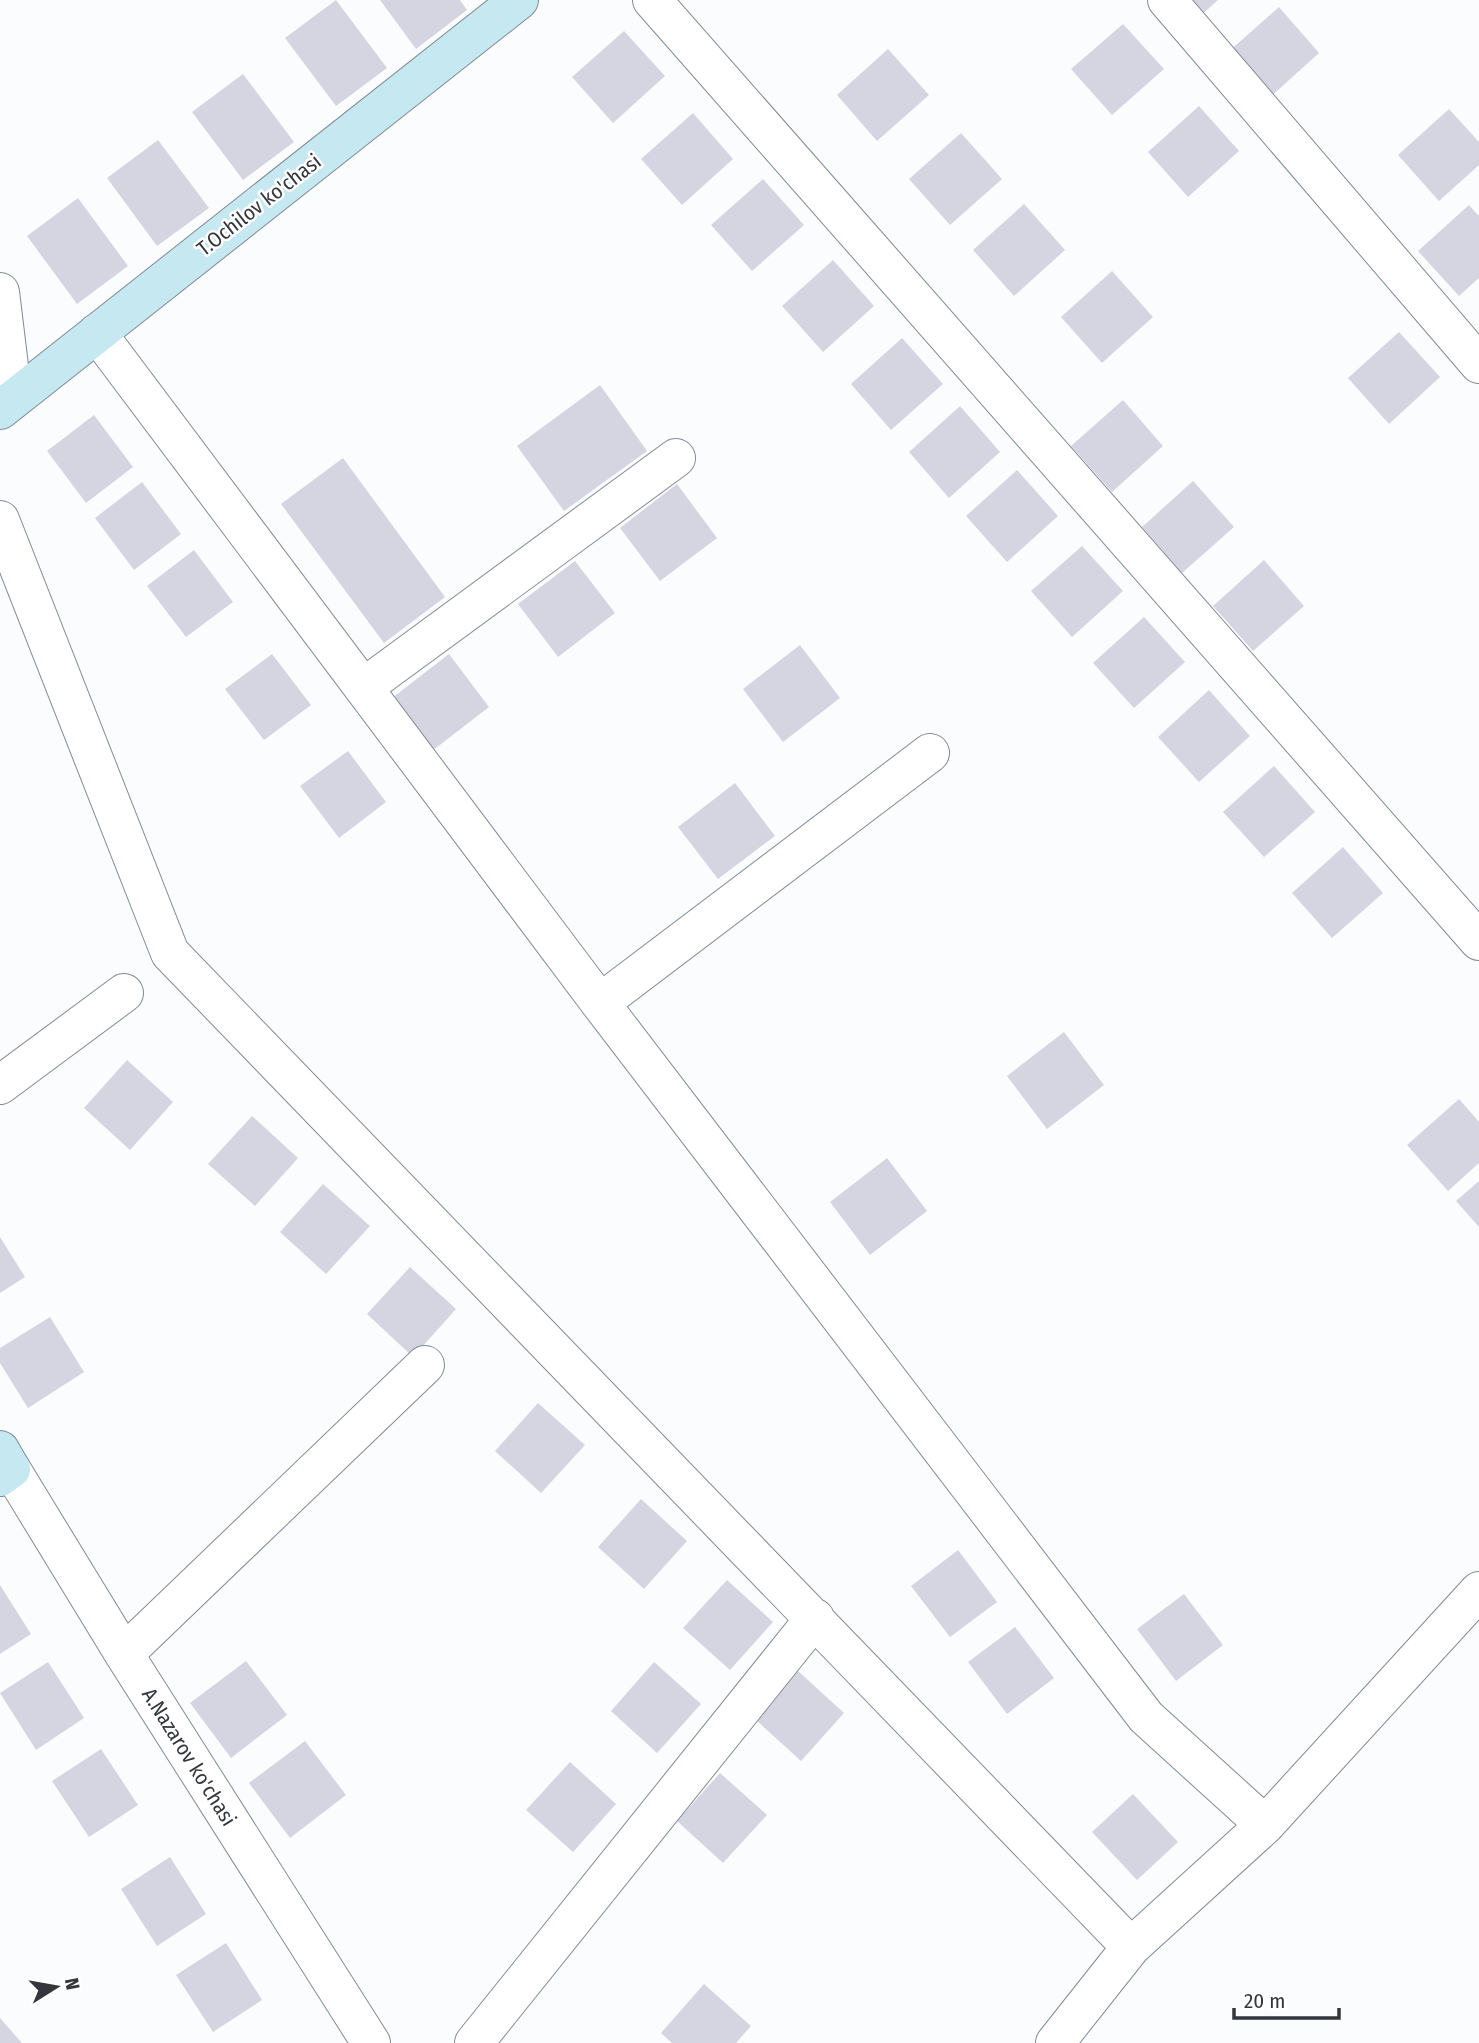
<svg xmlns="http://www.w3.org/2000/svg" width="1479" height="2043" font-family="'Fira Sans Condensed',sans-serif">
<rect width="100%" height="100%" fill="#fafcfe"/>
<path fill="#d4d5e1" d="M336,0L387,68L336,106L285,38Z
M380,0H460L467,10L416,49Z
M1182,0H1218L1198,18Z
M1279,7L1319,53L1268,99L1227,53Z
M1123,24L1164,69L1112,115L1071,69Z
M624,31L665,76L613,123L572,77Z
M888,49L929,95L877,141L837,95Z
M243,74L294,142L243,180L192,112Z
M1199,106L1239,151L1188,197L1148,152Z
M1449,109L1479,142V165L1439,201L1398,155Z
M693,113L733,159L682,205L641,159Z
M961,133L1002,179L950,225L909,179Z
M158,140L209,208L157,246L107,178Z
M763,179L804,225L752,271L711,225Z
M78,198L128,266L77,304L27,236Z
M1024,204L1065,250L1014,296L973,250Z
M1469,205L1479,216V278L1459,296L1418,251Z
M833,260L874,306L823,352L782,306Z
M1112,271L1153,317L1102,363L1061,317Z
M1399,332L1440,377L1389,424L1348,378Z
M902,338L943,384L891,430L851,384Z
M600,385L647,451L564,511L517,446Z
M1123,400L1163,446L1112,492L1071,446Z
M960,406L1000,452L949,498L909,452Z
M94,415L133,467L86,503L47,451Z
M343,458L445,597L384,643L281,504Z
M1017,470L1058,516L1007,562L966,516Z
M1193,481L1234,527L1182,573L1142,527Z
M142,482L181,534L134,570L95,518Z
M677,484L717,538L660,581L620,528Z
M1082,546L1123,591L1072,637L1031,591Z
M194,550L233,602L186,637L147,586Z
M1264,560L1304,606L1253,651L1213,606Z
M575,561L615,613L558,657L518,604Z
M1144,617L1185,662L1134,708L1093,663Z
M800,645L840,698L783,742L743,689Z
M272,654L311,705L264,740L225,689Z
M449,654L489,707L432,751L392,698Z
M1209,690L1250,736L1199,782L1158,737Z
M348,751L386,802L339,838L300,786Z
M1274,766L1315,812L1264,857L1223,812Z
M735,783L775,836L718,879L678,827Z
M1343,847L1383,893L1332,938L1292,893Z
M1064,1032L1104,1085L1047,1129L1007,1076Z
M127,1060L173,1102L130,1150L84,1108Z
M1459,1099L1479,1122V1163L1448,1191L1407,1145Z
M252,1116L298,1158L255,1206L208,1164Z
M887,1158L927,1211L870,1255L830,1202Z
M1479,1181V1227L1456,1201Z
M323,1184L370,1226L326,1274L280,1232Z
M0,1237L25,1277L0,1293Z
M410,1267L456,1309L413,1357L367,1314Z
M50,1317L84,1372L28,1408L0,1363V1348Z
M538,1403L585,1445L541,1493L495,1451Z
M641,1499L687,1541L644,1589L598,1547Z
M958,1550L997,1602L950,1637L911,1586Z
M727,1580L773,1622L730,1670L683,1628Z
M0,1585L31,1634L0,1654Z
M1184,1594L1223,1645L1176,1681L1137,1629Z
M1015,1627L1054,1678L1007,1714L968,1662Z
M246,1661L287,1715L231,1758L190,1703Z
M48,1662L84,1718L36,1750L0,1693Z
M654,1662L701,1704L657,1753L611,1711Z
M798,1671L844,1713L801,1761L755,1719Z
M305,1741L346,1795L290,1838L249,1783Z
M101,1749L138,1805L89,1837L52,1781Z
M570,1762L616,1804L573,1852L526,1810Z
M720,1773L767,1815L723,1863L677,1821Z
M1133,1794L1178,1842L1137,1880L1092,1832Z
M170,1857L206,1914L157,1946L121,1889Z
M226,1943L262,2000L213,2032L176,1975Z
M704,1984L751,2026L736,2043H672L661,2033Z
M0,2018L22,2043H0Z"/>
<g fill="none" stroke-linecap="round" stroke-linejoin="round">
<defs>
<path id="street" d="M652,0L1479,941
M1167,0L1479,364
M0,292L13,399
M97,333L600,1003L1146,1717L1265,1825L1131,1947L1055,2043
M0,520L170,953L1131,1947
M364,687L676,458
M600,1003L930,753
M0,1085L124,993
M11,1469L124,1654L371,2043
M124,1654L425,1365
M1265,1825L1479,1591
M474,2043L815,1618"/>
<path id="secondary" d="M0,410L519,0
M0,1450L11,1469L0,1477"/>
</defs>
<use href="#street" stroke="#828b94" stroke-width="40"/>
<use href="#secondary" stroke="#828b94" stroke-width="40"/>
<use href="#street" stroke="#fff" stroke-width="38"/>
<use href="#secondary" stroke="#c6e8f0" stroke-width="38"/>
</g>
<g text-anchor="middle" dominant-baseline="central" stroke-width="5" stroke-linejoin="round" paint-order="stroke">
<g font-size="21" fill="#33373b" stroke="#fff">
<text transform="translate(259 205) rotate(-38)">T.Ochilov ko'chasi</text>
<text transform="translate(189 1757) rotate(58)">A.Nazarov ko'chasi</text>
</g>
</g>
<g transform="translate(56 1987) rotate(79)" stroke="#ffffff" stroke-width="5" paint-order="stroke">
<path d="M0-5L12 26L0 18L-12 26Z" fill="#33373b"/>
<text y="-10" font-size="19" font-weight="bold" text-anchor="middle" fill="#33373b">N</text>
</g>
<path d="M1234 2008v10h105v-10" fill="none" stroke="#33373b" stroke-width="3.5"/>
<text x="1244" y="2008" font-size="21" fill="#33373b" stroke="#ffffff" stroke-width="5" paint-order="stroke">20 m</text>
</svg>
